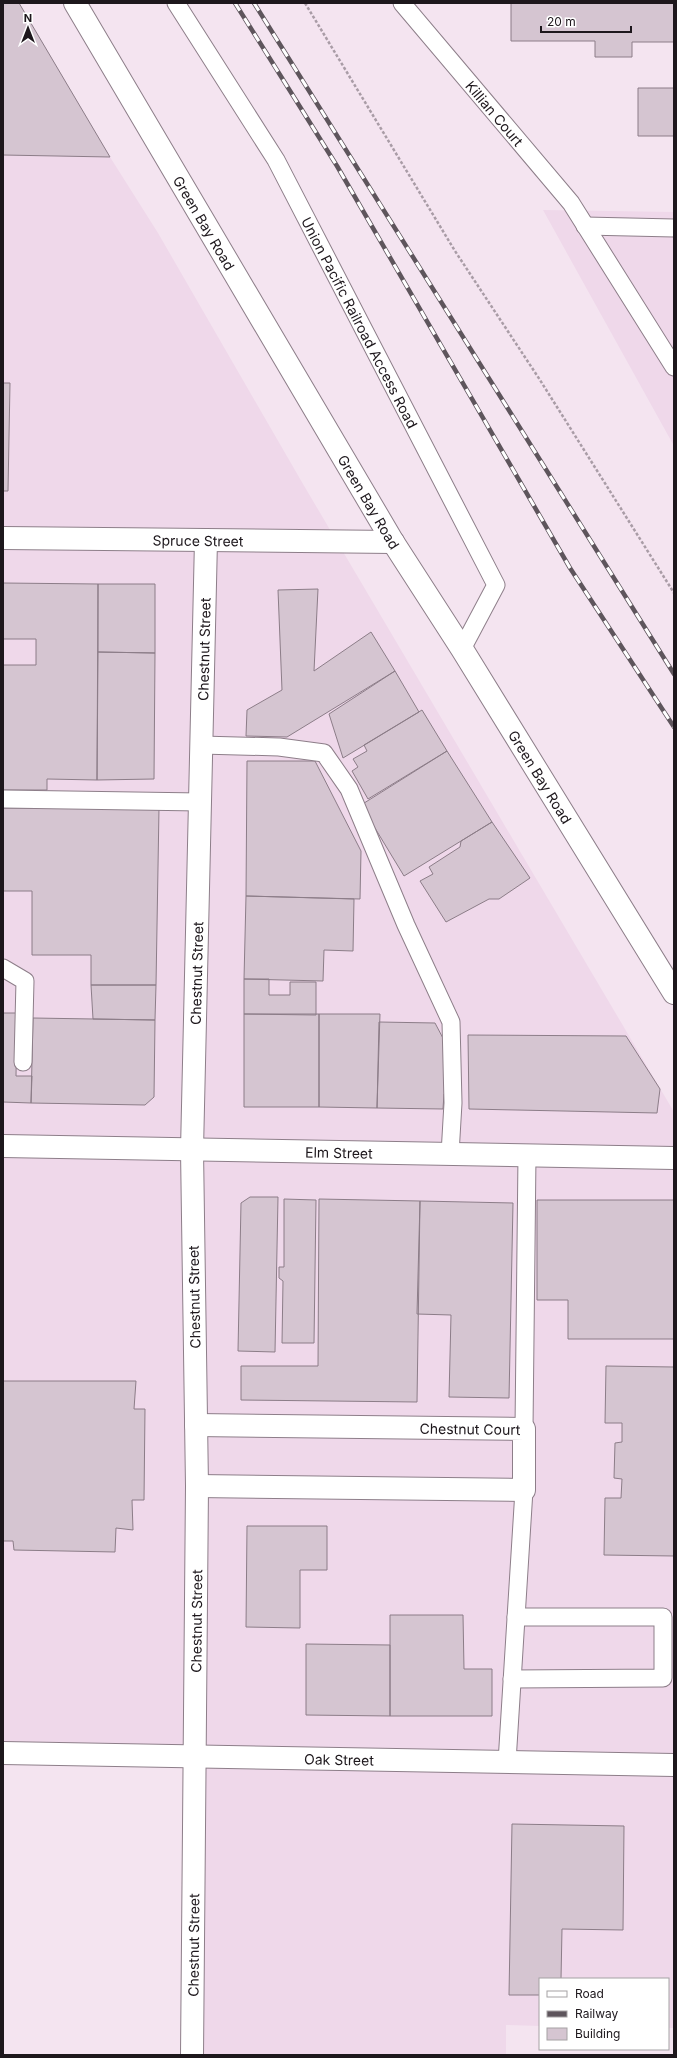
<svg xmlns="http://www.w3.org/2000/svg" width="677" height="2058" font-family="Inter,sans-serif">
<rect width="100%" height="100%" fill="#f4e4f0"/>
<path fill="#efd8ea" d="M3,3H19L110,157L158,233L303,484L674,1112V2028H668V1979H540V2026L506,2025V2055H192L195,1756L3,1753Z
M543,210L674,212V446Z"/>
<path fill="#d5c5d1" stroke="#8c7d88" d="M3,3H19L110,157L3,155Z
M511,3H674V42H632V57H595V41H511Z
M638,88H674V136H638Z
M3,383H10L8,491H3Z
M3,583L98,584L97,780L47,779V790H3V665H36V639H3Z
M98,584H155V653L98,652Z
M318,589L314,671L371,632L395,671L287,737L246,736L247,710L282,690L278,590Z
M98,652L155,653L154,779L97,780Z
M395,671L419,712L343,758L329,714Z
M422,710L447,751L368,799L352,771L358,767L353,759L367,751L364,745Z
M447,751L492,822L404,876L361,805Z
M247,761H315L361,851L360,899L246,896Z
M3,808H159L156,985H91V955H32V891H3Z
M492,822L530,878L499,899H489L446,922L420,881L433,874L429,867L460,847L461,841Z
M246,896L354,899L353,951L324,950L323,981L244,979Z
M244,979H269V995H290V982H316V1015L244,1014Z
M91,985H156L155,1020L93,1019Z
M3,1013H17L16,1076H32L31,1103L3,1102Z
M244,1014H319V1107H244Z
M319,1014H380L377,1108L319,1107Z
M33,1018L155,1020L154,1097L145,1105L31,1103Z
M379,1022L435,1023L445,1042L448,1090L444,1094L443,1109L377,1108Z
M468,1035L626,1036L660,1089L657,1113L469,1109Z
M250,1197H278L275,1352L238,1351L241,1203Z
M284,1199L316,1200L314,1343H282L283,1281L279,1278V1267H284Z
M319,1199L420,1201L417,1402L241,1400V1366H318Z
M537,1200H674V1339H568V1300H537Z
M420,1201L513,1203L509,1398L449,1397L451,1315L417,1314Z
M606,1366L674,1367V1556L604,1555L605,1498H621L622,1479L614,1478L615,1443L622,1442V1423H605Z
M3,1381H136L134,1409H145L144,1500H132L133,1530L116,1528L115,1552L14,1550L13,1541H3Z
M247,1526H327V1570H300V1628L246,1627Z
M390,1615H463L464,1669H492V1716H390Z
M306,1644L390,1645V1716L306,1715Z
M512,1824L624,1826L623,1930L562,1929L561,1979H540V1995H509Z"/>
<g fill="none" stroke-linecap="round" stroke-linejoin="round">
<defs>
<g id="lane">
<path id="s1" d="M176,3L276,160L496,585L462,649"/>
<path id="s2" d="M402,3L571,203L674,367"/>
<path d="M585,226L674,228"/>
<path d="M201,745L279,747L324,753L349,789L406,925L451,1022L453,1103L450,1154"/>
<path d="M3,799L200,802"/>
<path d="M3,968L25,981L23,1062"/>
<path d="M524,1429L527,1155"/>
<path d="M512,1679L663,1678V1617H516"/>
<path d="M507,1762L524,1490"/>
</g>
<g id="street">
<path id="s3" d="M3,538L393,542"/>
<path id="s4" d="M196,1425L524,1429V1490L197,1486"/>
<path id="s5" d="M3,1753L674,1765"/>
<path id="s6" d="M192,2055L197,1486L192,1150L206,540"/>
</g>
<g id="secondary">
<path id="s7" d="M75,3L393,542L462,649L674,993"/>
<path id="s8" d="M3,1146L674,1158"/>
</g>
</defs>
<use href="#lane" stroke="#8d7e89" stroke-width="19"/>
<use href="#street" stroke="#8d7e89" stroke-width="24"/>
<use href="#secondary" stroke="#8d7e89" stroke-width="24"/>
<path stroke="#a99ca6" stroke-width="2.5" stroke-dasharray="3 2" stroke-linecap="butt" d="M305,3L455,251L540,380L674,593"/>
<use href="#lane" stroke="#fff" stroke-width="17"/>
<use href="#street" stroke="#fff" stroke-width="22"/>
<use href="#secondary" stroke="#fff" stroke-width="22"/>
<defs>
<path id="rail" d="M235,3L337,166L570,568L674,727
M254,3L674,674"/>
</defs>
<use href="#rail" stroke="#5e555c" stroke-width="4.5"/>
<use href="#rail" stroke="#fff" stroke-width="3" stroke-dasharray="9" stroke-linecap="butt"/>
</g>
<g text-anchor="middle" dominant-baseline="central" stroke-width="3.5" stroke-linejoin="round" paint-order="stroke">
<g font-size="14" fill="#1d171c" stroke="#fff">
<text stroke="none"><textPath href="#s2" startOffset="144">Killian Court</textPath></text>
<text stroke="none"><textPath href="#s7" startOffset="255">Green Bay Road</textPath></text>
<text stroke="none"><textPath href="#s1" startOffset="369">Union Pacific Railroad Access Road</textPath></text>
<text stroke="none"><textPath href="#s7" startOffset="579">Green Bay Road</textPath></text>
<text stroke="none"><textPath href="#s3" startOffset="195">Spruce Street</textPath></text>
<text stroke="none"><textPath href="#s6" startOffset="1406">Chestnut Street</textPath></text>
<text stroke="none"><textPath href="#s7" startOffset="903">Green Bay Road</textPath></text>
<text stroke="none"><textPath href="#s6" startOffset="1082">Chestnut Street</textPath></text>
<text stroke="none"><textPath href="#s8" startOffset="336">Elm Street</textPath></text>
<text transform="translate(194 1297) rotate(-91)">Chestnut Street</text>
<text stroke="none"><textPath href="#s4" startOffset="274">Chestnut Court</textPath></text>
<text stroke="none"><textPath href="#s6" startOffset="434">Chestnut Street</textPath></text>
<text stroke="none"><textPath href="#s5" startOffset="336">Oak Street</textPath></text>
<text stroke="none"><textPath href="#s6" startOffset="110">Chestnut Street</textPath></text>
</g>
</g>
<rect width="677" height="2058" fill="none" stroke="#1d171c" stroke-width="8"/>
<rect x="539" y="1978" width="130" height="72" fill="#ffffff" stroke="#a5a2a4"/>
<rect x="547" y="1991" width="20" height="6" fill="#ffffff" stroke="#a5a2a4"/>
<text x="575" y="1998" font-size="12" fill="#1d171c">Road</text>
<rect x="547" y="2011" width="20" height="6" fill="#5e555c" stroke="#a5a2a4"/>
<text x="575" y="2018" font-size="12" fill="#1d171c">Railway</text>
<rect x="547" y="2028" width="20" height="12" fill="#d5c5d1" stroke="#a5a2a4"/>
<text x="575" y="2038" font-size="12" fill="#1d171c">Building</text>
<g transform="translate(28 28)" stroke="#ffffff" stroke-width="3" paint-order="stroke">
<path d="M0-3L7 15L0 10L-7 15Z" fill="#1d171c"/>
<text y="-6" font-size="11" font-weight="bold" text-anchor="middle" fill="#1d171c">N</text>
</g>
<path d="M541 26v6h90v-6" fill="none" stroke="#1d171c" stroke-width="2"/>
<text x="547" y="26" font-size="12" fill="#1d171c" stroke="#ffffff" stroke-width="3" paint-order="stroke">20 m</text>
</svg>
